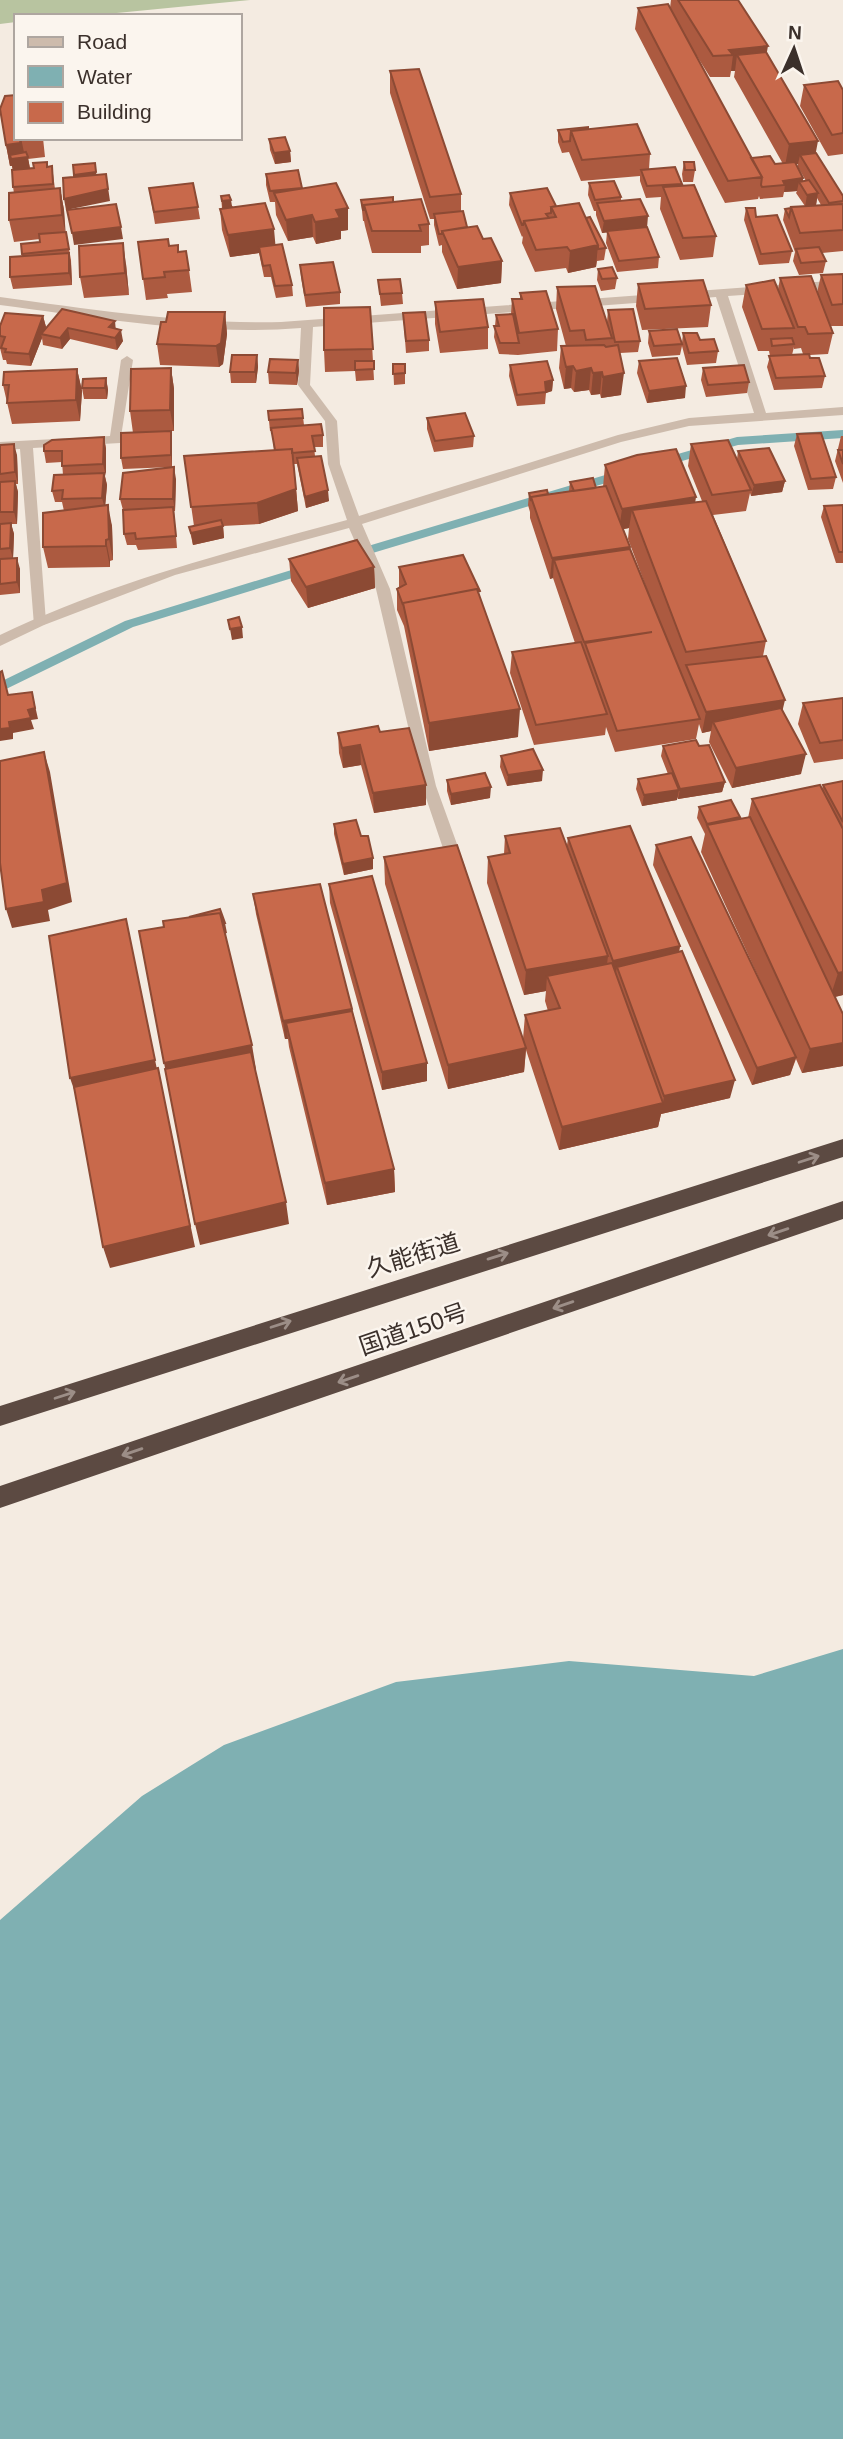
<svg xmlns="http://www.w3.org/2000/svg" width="843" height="2439" font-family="Helvetica,'Noto Sans JP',sans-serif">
<rect width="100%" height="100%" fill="#f4ebe1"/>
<path fill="#b8c4a0" d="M0,0H250L86,16H16V22L0,24Z"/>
<path fill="#7fb0b2" d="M843,1649V2439H0V1920L142,1796L224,1745L396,1682L569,1661L754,1676Z"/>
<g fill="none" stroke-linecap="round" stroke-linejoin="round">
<path fill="#7fb0b2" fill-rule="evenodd" d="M843,430V438L738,445L661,467L655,463L657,460L737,437Z
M622,470L626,471V477L356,558H348L346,555L348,552Z
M311,564L317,568L315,571L133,627L0,692V682L125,621Z"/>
<path fill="#cdbbac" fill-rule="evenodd" d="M127,356L133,360L120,443L33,448L46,622L44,625H34L20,449L0,450V442L110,436L121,360Z"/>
<path fill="#cdbbac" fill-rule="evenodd" d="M843,280V288L728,296L766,413L843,407V415L689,426L621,442L362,524L390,589L436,786L466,869L463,873H453L450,869L422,786L376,589L349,528L175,575L44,625L0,646V635C111,582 229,552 347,520L328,464L325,421L298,385L301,328C199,336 100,318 0,305V297C95,310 185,324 281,322ZM716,297L754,413L689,418L618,435L359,516L340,464L337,421L310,385L313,327Z"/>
<path fill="#5c4a42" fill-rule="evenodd" d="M843,1139V1157L0,1426V1406Z
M843,1201V1219L0,1508V1486Z"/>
</g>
<path fill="#ac5a40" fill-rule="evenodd" d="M671,0H738L816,153L843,196V251L822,253L826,261L823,273L799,275L793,261L795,252L783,220L785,209L805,206L796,193L797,191L784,192L783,197L760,199L759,196L758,199L725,203L635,29L638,8H670ZM688,42L710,77H730L731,71H735L734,77L783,164H775L751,158ZM796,164H798V167L806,181H803V178ZM817,198L821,205L807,206L816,205Z
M390,71L461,194V211L467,227L483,239L502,261L501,283L457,289L442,252V245L439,246L434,225V219H430L390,93Z
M804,85L843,90V154L828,156L800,106Z
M588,129L650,154L649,169L682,184V186L716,236L713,257L680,260L660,209L661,197L646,198L640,181V176L581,181L569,152L562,153L558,142V130Z
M16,138H43L45,157L28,159L30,168L52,166L55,189L60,188L64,210L65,232H66L71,260L72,285L13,289L10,277L22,256L21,244L40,242V239L14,242L9,220L14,193L13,187V170L12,166H10L6,145Z
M269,139L290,151L291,162L275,164L270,150Z
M684,162L695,170L693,182H683L682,174Z
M298,170L302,189L348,230L341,231V239L316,244L313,237L288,241L276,215L275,202H270L266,185V174Z
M589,183L621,197V201L647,228L659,257L658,268L617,272L606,243L607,232L602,233L596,215V211H594L588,195Z
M149,188L198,207L200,219L155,224Z
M510,193L556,206L586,218L606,248L604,260L597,261L596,267L568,273L566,268L535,272L522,243L523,236L522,237L509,205Z
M221,196L276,245L292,285L293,296L276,298L271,277H264L259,253L230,257L222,230L220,209L222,208Z
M361,200L393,202L429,224V245L421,246V253H372L365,226L364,221H363Z
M746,208L792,251L789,263L759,265L744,220Z
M138,242L169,246L179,252L189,270L192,292L167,294L168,298L146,300Z
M126,264L129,295L84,298L80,277Z
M300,265L340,292V304L306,307L301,277Z
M598,269L617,278L615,289L601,291L597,280Z
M843,274V326H831L833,333L828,354L810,355V358L825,376L822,388L774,390L767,367L770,356L769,351H758L742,307L746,285L778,290L780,278L817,293L821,275ZM794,347V349L801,348L803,354L792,355Z
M378,280L402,293L403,304L381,306Z
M638,284L711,305L708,327L642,330L636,306Z
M557,287L607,322L608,310L640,341L638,352L620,353L621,395L601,398L600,394L591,395L589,390L574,392L571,388L564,389L559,368L561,346H566L556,309Z
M520,293L558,329L557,351L518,355L499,354L494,337L496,315L511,314L512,299H520Z
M435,302L488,327V349L440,353L435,324Z
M370,307L374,380L356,381L355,371L325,372L324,350Z
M225,312L227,334L223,364L219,367L160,365L157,344L166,322Z
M403,313L429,340V351L406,353Z
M43,316L46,327L116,329L123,341L117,350L70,339L62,349L43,345L42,338L31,366L7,364L6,360H3L0,348V326Z
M649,331L682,343L683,333L700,340L718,351L716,363L687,365L682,346L680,355L652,357L648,343Z
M257,355L258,367L256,383H231L230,372Z
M298,360L299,371L297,385L269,384L268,372Z
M639,361L685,398L647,403L637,373Z
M393,364H405V384L394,385Z
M510,365L553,380L552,391L546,393L545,404L517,406L509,376Z
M171,368L174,389V431H171L172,442V467L123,469L121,458L133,433L130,411Z
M703,368L749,382L747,393L706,397L701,380Z
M77,369L82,391L80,421L12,424L3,385Z
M106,378L108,390L107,399H84L82,388Z
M302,409L304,425L323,435V447H314L315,456L329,501L306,508L297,464H294L298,511L259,524L223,526L224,538L193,545L189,527L194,526L184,456L274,450L272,431H270L268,411Z
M427,418L474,436L473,447L434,452L427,429Z
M797,434L836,477L833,489L808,490L794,446Z
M841,436H843V483L835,461Z
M104,437L106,449L105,476L107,485L105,505L112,526L113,560L110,561V567L48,568L43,547L64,511L62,502H55L52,491L63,475L62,462L46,463L44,451Z
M691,444L737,459L738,451L785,481L782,492L751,496L750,493L746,511L713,515L766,641L763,656L782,710L801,774L732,788L709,742L711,731L702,733L699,724L696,739L615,752L606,727L605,735L534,745L510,673L512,652L575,643L553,578L550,579L530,518V512L528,505L529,493L548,494L569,491L570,482L596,488L603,487L605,465L695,502L702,501L688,466ZM629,528L628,539L654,608L630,549V547L623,529Z
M0,445L17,455L18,484H16L18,492L17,524H11L14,534L13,558L20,569V593L0,595Z
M176,479L175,511H174L177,548L138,550L136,545H127L124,534L123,510L120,499Z
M843,505V563H836L821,517L824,506Z
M289,559L374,567L375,588L308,608L291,581Z
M399,567L479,596L518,737L429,751L404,626L397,610V589L399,587Z
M843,698V759L814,763L798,724L803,703Z
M380,732L426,805L374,813L361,765L343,768L339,753L338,733Z
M663,746H699L725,782L722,792L678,799L677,797V800L642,806L636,789L638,779L668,774L661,756Z
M501,756L542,781L507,786L500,767Z
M447,780L490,798L451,805L447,791Z
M843,781V995L835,997L843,1014V1066L802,1073L796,1059L790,1075L752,1085L653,865L656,845L762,985L701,852L705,834L697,818L699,807L740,817L739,819L748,818L752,799L822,789L823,785Z
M334,824L361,836L373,858V869L344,875L334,834Z
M505,836L567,845L568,838L680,946L679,952L730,1098L661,1114L658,1127L559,1150L526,1050L524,1072L448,1089L385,884L384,857L523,1039L525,1015L548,1011L545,1001L546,991L524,995L487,883L488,857L504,854Z
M329,884L427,1081L382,1090L330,903Z
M253,894L353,1013L394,1169L395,1192L327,1205L289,1047L288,1039H285L256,914Z"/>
<path fill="#8c4a34" d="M768,46L764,68L737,55L735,71H731L733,55L729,50Z
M21,138L25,157H28L30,169L13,171L10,155L12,166H10L6,145Z
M818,141L814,162L800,155L798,164L785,166L789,144Z
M290,151L291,162L275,164L274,153Z
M96,172L98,184L76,186L74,175Z
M106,174L110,201L66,210L64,199Z
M803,178L802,186L799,182L797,191L784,192L785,185L783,181Z
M60,188L64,210L66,237L62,215Z
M818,193L816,205L805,207L807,195Z
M231,200L233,212L223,213L222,201Z
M348,208V230L341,231V239L316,244L315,222L336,210Z
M312,215L313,237L288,241L286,220Z
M648,216L647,228L602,233L604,221Z
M121,227L123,239L74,245L72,233Z
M274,229L276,251L259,247V253L230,257L228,235Z
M123,243L126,264L129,295L125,273Z
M598,245L596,267L568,273L570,251Z
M69,253L71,264L72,285L69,273Z
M502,261L501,283L457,289L458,267Z
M225,312L227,334L223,364L219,367L216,346Z
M43,316L46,327L41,334L42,338L31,366L29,354Z
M115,321L116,332L111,339L109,327Z
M68,328L70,339L62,349L60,338Z
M121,330L123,341L117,350L115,338Z
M257,355L258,367L256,383L255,372Z
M298,360L299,371L297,385L296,373Z
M573,366L571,388L564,389L566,367Z
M171,368L174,389V431L170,410Z
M591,368L589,390L574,392L576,371Z
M77,369L82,391L80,421L76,400Z
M602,372L600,394L591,395L593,373Z
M624,373L621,395L601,398L603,377Z
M106,378L108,390L107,399L105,388Z
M553,380L552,391L546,393L545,382Z
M686,386L685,398L647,403L649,391Z
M171,431L172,442V467L171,455Z
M104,437L106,449V476L103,464Z
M14,444L17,455L18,484L15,472Z
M174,467L176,479L175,511L173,499Z
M104,473L107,485L105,509L102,498Z
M15,481L18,492L17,524L14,512Z
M785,481L782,492L751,496L754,485Z
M296,489L298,511L259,524L257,503Z
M328,490L329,501L306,508L305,497Z
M696,497L693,518L632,510L629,528L619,530L622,509Z
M108,505L112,526L113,560L109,539Z
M11,523L14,534L13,559L10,548Z
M223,526L224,538L193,545L191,533Z
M106,540L110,561V567L106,546Z
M630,547L628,568L554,560L553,578L550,579L552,558Z
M17,558L20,569V593L17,582Z
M374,567L375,588L308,608L306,587Z
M242,627L243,638L232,640L230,629Z
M32,692L38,719L31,720L34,729L13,733V739L0,741V729L28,710Z
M785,700L780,721L713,722L711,731L702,733L706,712Z
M520,709L518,737L429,751V723Z
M360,745L361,765L343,768L342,748Z
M44,752L50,772L72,902L48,910L50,921L12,928L6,909L42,890Z
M806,754L801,774L732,788L736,768Z
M543,770L542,781L507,786L508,775Z
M725,782L722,792L678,799L680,789Z
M426,785V805L374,813L373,793Z
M491,787L490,798L451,805V794Z
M679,790L677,800L642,806L644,795Z
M740,817L737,827L707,825L705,834L707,824Z
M373,858V869L344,875L343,864Z
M126,919L160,1084L78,1101L70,1078Z
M225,923L227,933L196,941L194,930Z
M680,946L676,965L617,967L615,978L610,979L613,961Z
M608,956L605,981L547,976L546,991L524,995L526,970Z
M843,972V995L830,998L838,973Z
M352,1009L354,1028L286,1023L288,1039H285L283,1021Z
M843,1043V1066L802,1073L810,1049Z
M252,1045L256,1069L169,1087L164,1063Z
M526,1048L524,1072L448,1089V1065Z
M796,1057L790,1075L752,1085L757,1068Z
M427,1063V1081L382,1090V1072Z
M158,1068L195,1247L110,1268L103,1247Z
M735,1080L730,1098L661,1114L658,1127L559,1150L562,1127L663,1103L664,1096Z
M394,1169L395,1192L327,1205L325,1183Z
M286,1202L289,1224L200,1245L195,1224Z"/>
<path fill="#c8694b" stroke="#8c4a34" stroke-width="2" d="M678,0H738L768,46L729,50L733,55L713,56Z
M668,4L762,177L728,181L638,8Z
M766,52L818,141L789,144L737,55Z
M419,69L461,194L430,197L390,71Z
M838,81L843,90V133L832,135L804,85Z
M16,95V138H21L20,143L6,145L0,109L5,96Z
M637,124L650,154L582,160L571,131Z
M588,127V129L571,131L570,141L563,142L558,130Z
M285,137L290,151L274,153L269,139Z
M26,152L28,157L11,159L10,155Z
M816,153L843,196V201L829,203L800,155Z
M770,156L775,164L795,162L803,178L783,181L785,185L762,187L761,185L762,177L751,158Z
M47,162V167L52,166L53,184L13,187L12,170L34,168L33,163Z
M684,162H694L695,170H685Z
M95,163L96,172L74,175L73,165Z
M675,167L682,184L647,186L641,170Z
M298,170L302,188L270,191L266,174Z
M106,174L108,189L64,199L63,178Z
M809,180L818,193L807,195L799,182Z
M614,181L621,197L595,200L589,183Z
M193,183L198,207L154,212L149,188Z
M336,183L348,208L336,210L340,218L315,222L312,215L286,220L274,193Z
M694,185L716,236L683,238L663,187Z
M60,188L62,215L9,220V193Z
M547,188L556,206L551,207V213L546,214L549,218L524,221L523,225H522L510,193Z
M229,195L231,200L222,201L221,196Z
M393,197V202L364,205V210H363L361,200Z
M421,199L429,224L419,225L421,231H372L364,205Z
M640,199L648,216L604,221L597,203Z
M265,203L274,229L228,235L220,209Z
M579,203L598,245L570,251L567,247L536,250L524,221L556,217L551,207Z
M116,204L121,227L72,233L67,210Z
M843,204V230L800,233L791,207Z
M746,208H755L756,217L777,215L792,251L761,254Z
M791,208L789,217L785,209Z
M463,211L467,227L442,231V234H439L434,214Z
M590,217L606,248L598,249V245L586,218Z
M477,226L483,239L491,238L502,261L458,267L442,231Z
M647,227L659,257L619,261L607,231Z
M66,232L69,249L22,254L21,244L40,242L39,234Z
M168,239L169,246L178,245V252L186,251L189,270L164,272L165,277L143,279L138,242Z
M123,243L125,273L80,277L79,246Z
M282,244L292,285L275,286L270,265L263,266L259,247Z
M819,247L826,261L801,263L796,249Z
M69,253V273L10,277V257Z
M333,262L340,292L305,295L300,265Z
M612,267L617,278L602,279L598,269Z
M843,274V304L832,305L821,275Z
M811,276L833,333L808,334L805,327H798L780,278Z
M400,279L402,293L380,294L378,280Z
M703,280L711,305L645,309L638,284Z
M774,280L794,328L762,329L746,285Z
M595,286L612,338L586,340L584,330L570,331L557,287Z
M546,291L558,329L519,333L512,299H522L520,293Z
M483,299L488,327L440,332L435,302Z
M370,307L373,349L324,350V308Z
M62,309L115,321L109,327L121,330L115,338L68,328L60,338L41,334Z
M633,309L640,341L615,342L608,310Z
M168,312H225L221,343L216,346L157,344L161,322H166Z
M425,312L429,340L406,341L403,313Z
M5,313L43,316L29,354L5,352L6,349L1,348L5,337L0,336V326Z
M513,314L519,343H500L494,326H499L496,315Z
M677,329L682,344L654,346L649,331Z
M683,333H697L700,340L714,339L718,351L689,353Z
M792,338L794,344L772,346L771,339Z
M604,345L606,347L618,345L624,373L603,377L602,372L593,373L591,368L576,371L573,366L566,367L561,346Z
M809,354L810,358H819L825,376L776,378L769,356Z
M232,355H257L255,372H230Z
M677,358L686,386L649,391L639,361Z
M270,359L298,360L296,373L268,372Z
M355,361H374V369L355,370Z
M547,361L553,380L545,382L546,392L517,395L510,365Z
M393,364H405V373L393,374Z
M744,365L749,382L708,385L703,368Z
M171,368L170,410L130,411L131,369Z
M77,369L76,400L7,403L9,385H3L4,372Z
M106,378L105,388H82L83,379Z
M302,409L303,418L269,420L268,411Z
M465,413L474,436L435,441L427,418Z
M321,424L323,435L312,436L315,451L292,453V449L275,450L271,428Z
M171,431V455L121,458V433Z
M821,433L836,477L811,479L797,434Z
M104,437L103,464L62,466V451H44V445L52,440Z
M728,440L751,490L712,495L691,444Z
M14,444L15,472L0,474V445Z
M769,448L785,481L754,485L738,451Z
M292,449L296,489L257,503L191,507L184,456Z
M676,449L696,497L622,509L605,465L637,455Z
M838,450H843V464Z
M321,456L328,490L305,497L297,458Z
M174,467L173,499H120L123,473Z
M104,473L102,498L62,499L63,490L52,491L54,475Z
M593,478L596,488L574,491L570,482Z
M15,481L14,512H0V482Z
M606,486L630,547L552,558L531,497Z
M547,490L548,494L531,497V501L529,493Z
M706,501L766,641L686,652L632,510Z
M108,505L109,539L106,540V546L43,547V513Z
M843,505V552H839L824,506Z
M173,507L176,536L136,539L135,533L124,534L123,510Z
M221,520L223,526L191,533L189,527Z
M11,523L10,548L0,549V524Z
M357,540L374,567L306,587L289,559Z
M630,549L700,719L617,731L585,643L652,632L584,642L554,560Z
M463,555L480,591L478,592L477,589L403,603V605L397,589L406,584L399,567Z
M17,558V582L0,584V559Z
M477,589L520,709L429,723L403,603Z
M239,617L242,627L230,629L228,620Z
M581,642L607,714L536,725L512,652Z
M766,656L785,700L706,712L686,665Z
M2,671L8,695L32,692L35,708L28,710L31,718L9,722L10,728L0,729V672Z
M843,698V740L820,743L803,703Z
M781,708L806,754L736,768L713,722Z
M378,726L380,732L409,728L426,785L373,793L360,745L342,748L338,733Z
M696,740L699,746L709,745L725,782L680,789L663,746Z
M533,749L543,770L508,775L501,756Z
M44,752L67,883L42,890L44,902L6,909L0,863V761Z
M485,773L491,787L451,794L447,780Z
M672,773L679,790L644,795L638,779Z
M843,781V822L823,785Z
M820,785L843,829V972L838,973L752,799Z
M731,800L740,817L707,824L699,807Z
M750,817L843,1014V1043L810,1049L707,825Z
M356,820L361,836H368L373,858L343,864L334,824Z
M630,826L680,946L613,961L568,838Z
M560,828L608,956L526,970L488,857L510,853L505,836Z
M691,837L796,1057L757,1068L656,845Z
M457,845L526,1048L448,1065L384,857Z
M372,876L427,1063L382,1072L329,884Z
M320,884L352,1009L283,1021L253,894Z
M220,909L225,923H223L220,913L189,917Z
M220,913L252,1045L164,1063L139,931L164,927L163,921Z
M126,919L155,1060L70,1078L49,936Z
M682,951L735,1080L664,1096L617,967Z
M612,963L663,1103L562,1127L525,1015L560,1008L547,976Z
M352,1011L394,1169L325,1183L286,1023Z
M251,1052L286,1202L195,1224L165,1069Z
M158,1068L190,1226L103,1247L74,1087Z"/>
<defs><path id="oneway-shaft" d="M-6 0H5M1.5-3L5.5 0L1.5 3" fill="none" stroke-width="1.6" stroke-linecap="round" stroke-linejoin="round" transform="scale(1.75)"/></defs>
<g stroke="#9c8e87">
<use href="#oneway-shaft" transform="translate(809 1159) rotate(-18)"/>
<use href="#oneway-shaft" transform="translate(778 1232) rotate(161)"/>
<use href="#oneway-shaft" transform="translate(498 1256) rotate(-17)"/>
<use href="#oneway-shaft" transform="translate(563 1305) rotate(161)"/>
<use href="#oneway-shaft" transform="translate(281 1324) rotate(-18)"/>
<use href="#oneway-shaft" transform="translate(348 1379) rotate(161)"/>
<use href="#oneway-shaft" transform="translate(65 1395) rotate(-18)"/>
<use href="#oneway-shaft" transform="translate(132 1452) rotate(161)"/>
</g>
<g text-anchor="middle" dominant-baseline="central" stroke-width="5" stroke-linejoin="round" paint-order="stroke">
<g font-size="24" fill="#3b302b" stroke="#fbf5ee">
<text transform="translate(413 1255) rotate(-17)">久能街道</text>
<text transform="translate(413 1329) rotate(-19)">国道150号</text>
</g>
</g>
<rect x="14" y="14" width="228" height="126" fill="#fbf5ee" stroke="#aea6a0" stroke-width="2"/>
<rect x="28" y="37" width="35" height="10" fill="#cdbbac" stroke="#aea6a0" stroke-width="2"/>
<text x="77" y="49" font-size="21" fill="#3b302b">Road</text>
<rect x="28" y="66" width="35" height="21" fill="#7fb0b2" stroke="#aea6a0" stroke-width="2"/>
<text x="77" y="84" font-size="21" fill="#3b302b">Water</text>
<rect x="28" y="102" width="35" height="21" fill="#c8694b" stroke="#aea6a0" stroke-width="2"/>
<text x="77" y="119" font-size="21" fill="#3b302b">Building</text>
<g transform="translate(794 49) rotate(3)" stroke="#fbf5ee" stroke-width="5" paint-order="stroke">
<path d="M0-5L12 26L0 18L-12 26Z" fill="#3b302b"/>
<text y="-10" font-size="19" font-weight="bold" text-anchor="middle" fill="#3b302b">N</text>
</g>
</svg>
